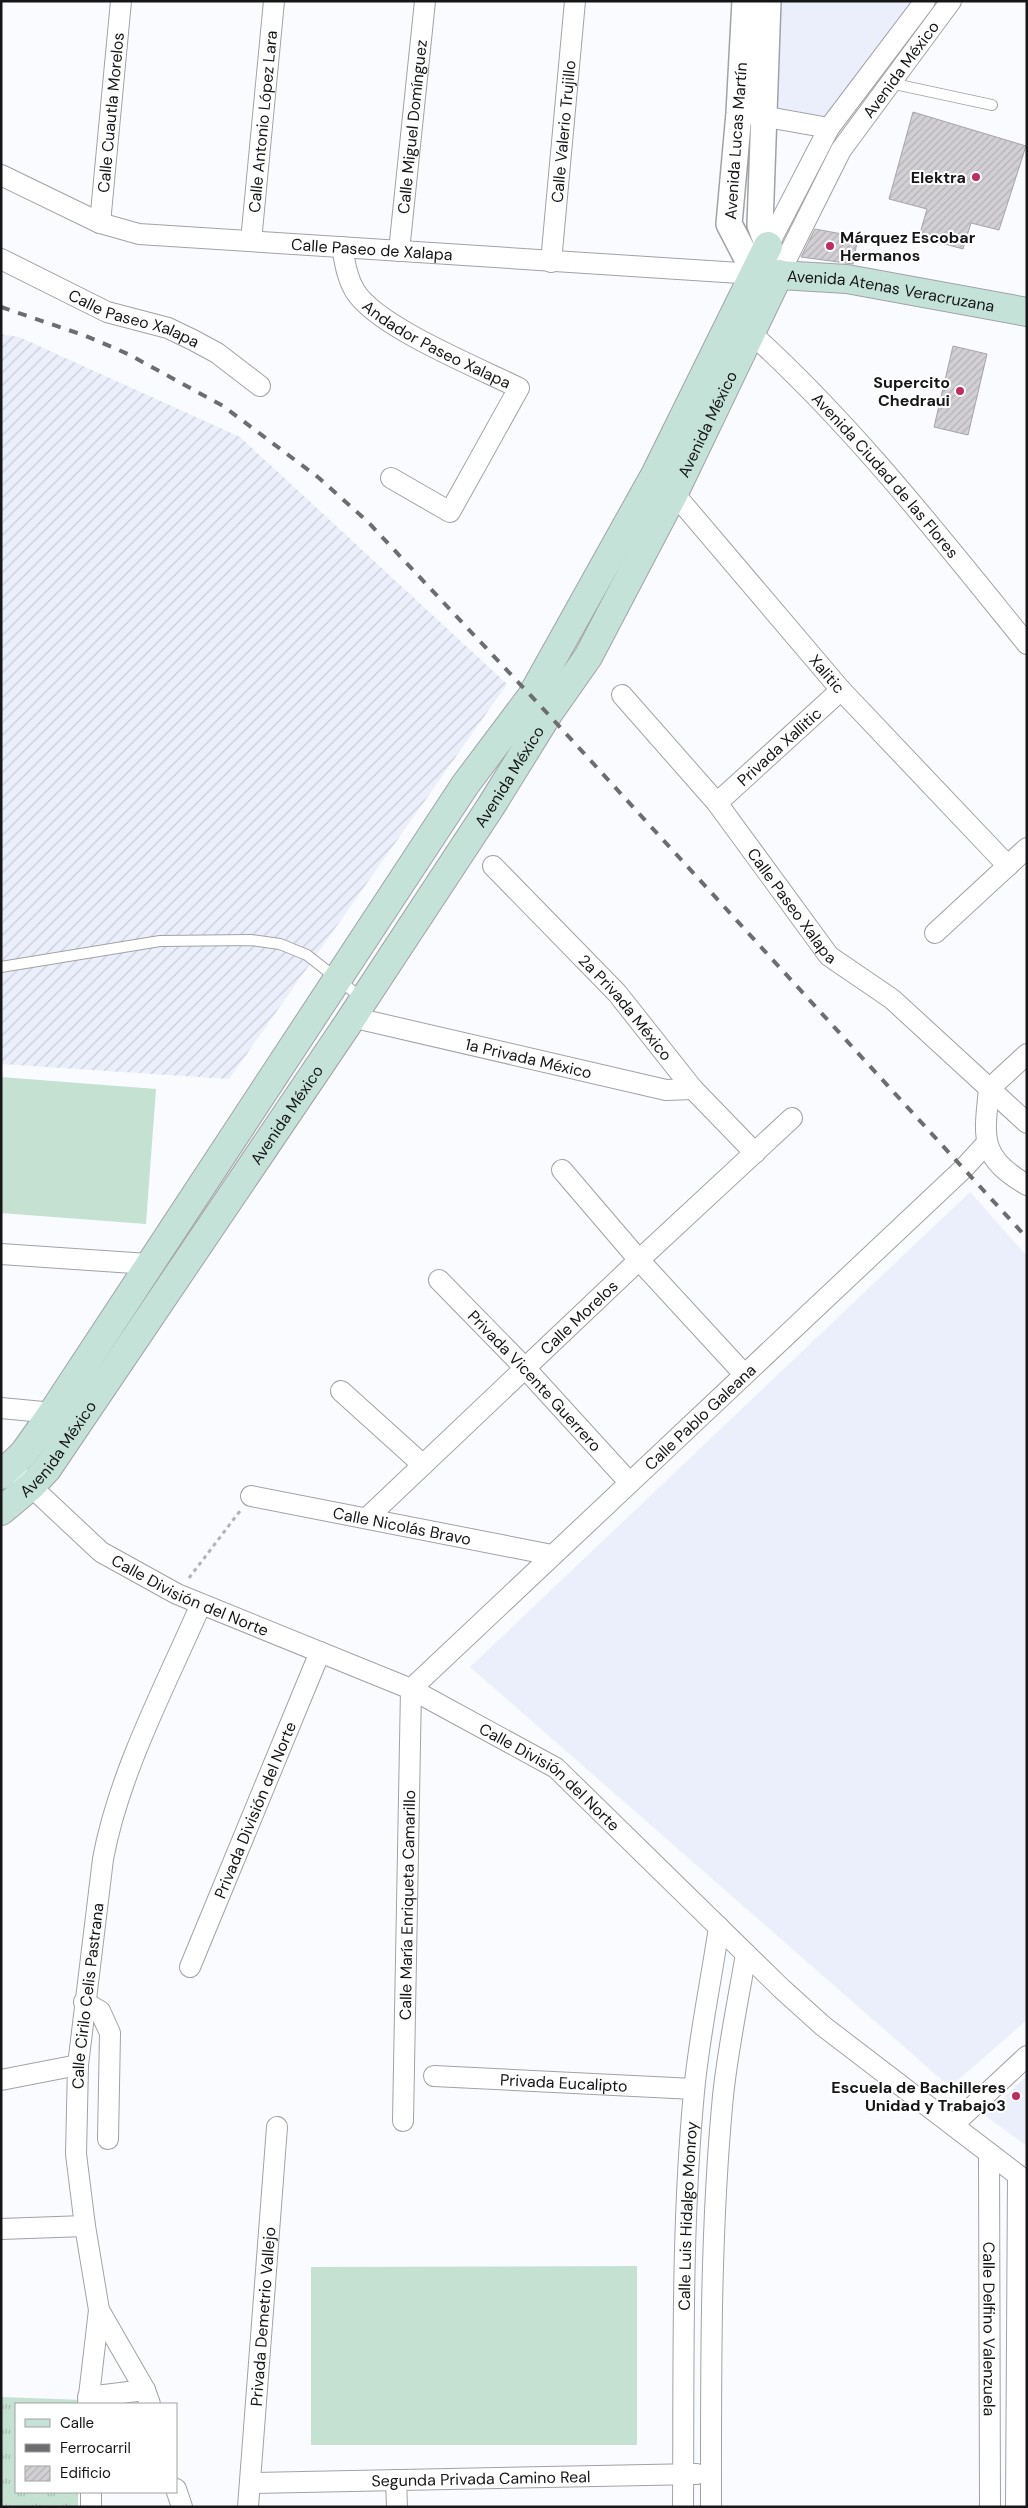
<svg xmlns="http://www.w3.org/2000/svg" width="1028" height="2508" font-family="'DM Sans',sans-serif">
<defs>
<pattern id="industrial-furrows" width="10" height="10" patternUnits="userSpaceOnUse" patternTransform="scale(1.25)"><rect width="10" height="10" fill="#ebeffb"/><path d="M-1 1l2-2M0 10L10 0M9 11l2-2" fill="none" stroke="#c9ccd6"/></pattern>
<pattern id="grass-tufts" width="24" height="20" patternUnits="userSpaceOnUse" patternTransform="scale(1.25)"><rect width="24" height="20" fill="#c4e1d2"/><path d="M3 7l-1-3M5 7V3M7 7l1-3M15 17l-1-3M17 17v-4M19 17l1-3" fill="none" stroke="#a8c0b4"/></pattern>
<pattern id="building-hatch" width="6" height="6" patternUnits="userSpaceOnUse" patternTransform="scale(1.25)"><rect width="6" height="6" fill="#d2d0d4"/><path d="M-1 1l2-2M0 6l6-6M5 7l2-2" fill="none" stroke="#b4b2b5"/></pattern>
</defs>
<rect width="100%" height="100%" fill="#fafbff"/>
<path fill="#ebeffb" d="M776,1H916L827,116L771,110Z
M970,1192L1027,1256V2020L950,2087L470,1667Z
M1027,2076V2146L984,2115Z"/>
<path fill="url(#industrial-furrows)" d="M1,334L19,337L240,437L507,684L229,1079L1,1064Z"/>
<path fill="url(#grass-tufts)" d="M1,2397L83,2400L82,2404H16V2492H78V2507H1Z"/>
<path fill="#c4e1d2" d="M1,1077L156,1089L146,1224L1,1213Z
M637,2266V2445H311V2267Z"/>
<path fill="url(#building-hatch)" stroke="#a6a4a8" d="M913,112L1026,146L999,230L971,223L963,249L919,237L927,209L889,199Z
M815,229L858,237L853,264L801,257Z
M953,346L987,354L968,435L934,427Z"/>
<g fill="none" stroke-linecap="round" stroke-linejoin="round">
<defs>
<path id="service" d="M890,83L992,105
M1,967L160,941L251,940L280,944L307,955L363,999"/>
<g id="minor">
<path d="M750,114L829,128"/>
<path id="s1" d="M1,175L100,223L139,234L755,274"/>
<path id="s2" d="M100,223L121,1"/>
<path id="s3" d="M251,241L274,1"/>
<path d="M768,246L829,128L925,1"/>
<path id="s4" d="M342,247C345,263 347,278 355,291C377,327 479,368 519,388L450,512L391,478"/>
<path id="s5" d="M399,251L425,1"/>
<path id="s6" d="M1,259L107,312L168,328L193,340L217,353L260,386"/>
<path id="s7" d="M551,262L575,1"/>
<path id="s8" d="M779,274L841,150L951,1"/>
<path id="s9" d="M742,325C849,420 937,533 1027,644"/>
<path id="s10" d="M666,484L841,690L1008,866"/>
<path id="s11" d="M622,695L717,803L829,956L892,999L1027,1123"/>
<path id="s12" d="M717,803L841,690"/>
<path id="s13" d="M493,866L617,993L693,1089L755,1153"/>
<path d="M935,933L1027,848"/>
<path id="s14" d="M364,1020L666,1090L693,1089"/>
<path d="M1027,1054L989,1089C984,1138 979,1157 1027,1185"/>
<path d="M562,1170L639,1260L744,1374"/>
<path d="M1,1254L148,1264"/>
<path id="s15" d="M439,1280L525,1368L629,1482"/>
<path d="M341,1391L423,1465"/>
<path d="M1,1408L64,1414"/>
<path id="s16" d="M21,1477L101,1552L177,1594L411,1689L556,1768L782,1989L823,2026L1027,2182"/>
<path id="s17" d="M251,1496L552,1555"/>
<path id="s18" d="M367,1518L639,1260L792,1118"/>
<path id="s19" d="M190,1967L320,1652"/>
<path d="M84,2002L100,2011L110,2033L108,2139"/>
<path id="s20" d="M434,2076L694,2089"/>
<path d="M1,2080L78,2065"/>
<path id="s21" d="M403,2121L411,1689L963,1169L986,1144"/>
<path d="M953,2125L1027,2056"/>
<path id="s22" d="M989,2153L990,2507"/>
<path d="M1,2229L85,2226"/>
<path d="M99,2310L145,2390L150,2404"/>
<path d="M88,2397L145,2390"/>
<path id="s23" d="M88,2404L99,2310L85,2226L76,2154L78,2065L103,1859C119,1772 166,1685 201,1604"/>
<path d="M396,2480L397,2507"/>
<path id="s24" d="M250,2483L697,2474"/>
<path d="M176,2489L182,2507"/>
<path d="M91,2492V2507"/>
<path id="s25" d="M248,2507L277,2127"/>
<path id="s26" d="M683,2507C684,2369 681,2229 694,2092C699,2037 711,1982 719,1927"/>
<path d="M711,2507C711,2370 710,2232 723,2096C728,2048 738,2001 746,1954"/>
<path d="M1016,2507L1018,2175"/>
</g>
<path id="tertiary" d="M745,1L739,113L729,224L755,274
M768,1L760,225L775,265"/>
<g id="secondary">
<path id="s27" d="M761,274L847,279L1027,312"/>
<path d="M1,1475L24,1453L53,1412L465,785L531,697L656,473L768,246"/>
<path id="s28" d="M1,1511L31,1486L47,1469L349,1022L491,806L548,714L588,657L674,493L779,274"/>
</g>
</defs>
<use href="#service" stroke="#a1a2a6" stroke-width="12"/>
<use href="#minor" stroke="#a1a2a6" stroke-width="22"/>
<use href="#tertiary" stroke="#a1a2a6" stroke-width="28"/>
<use href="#secondary" stroke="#a1a2a6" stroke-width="30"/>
<path stroke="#b3b3b7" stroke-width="3" stroke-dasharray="4 4" stroke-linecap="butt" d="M189,1578L240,1511"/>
<use href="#service" stroke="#fff" stroke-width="10"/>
<use href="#minor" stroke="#fff" stroke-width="20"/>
<use href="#tertiary" stroke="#fff" stroke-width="25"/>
<use href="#secondary" stroke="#c5e2d9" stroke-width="28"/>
<path stroke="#6d6d70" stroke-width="4" stroke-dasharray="9 9" stroke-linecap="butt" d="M1,307L86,336L128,354L223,406L319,478L368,522L548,714L1027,1238"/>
</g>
<g fill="#bb2e5f" stroke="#fff" stroke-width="2">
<circle cx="976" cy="177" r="5"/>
<circle cx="830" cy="246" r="5"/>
<circle cx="960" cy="391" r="5"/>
<circle cx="1016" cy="2096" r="5"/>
</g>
<g text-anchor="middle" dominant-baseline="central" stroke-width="4" stroke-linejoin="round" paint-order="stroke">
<g font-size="16" fill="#161618" stroke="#fff">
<text stroke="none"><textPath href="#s8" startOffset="239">Avenida México</textPath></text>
<text stroke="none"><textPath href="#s2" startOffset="111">Calle Cuautla Morelos</textPath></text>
<text stroke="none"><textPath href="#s3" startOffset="120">Calle Antonio López Lara</textPath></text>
<text stroke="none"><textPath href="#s5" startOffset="125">Calle Miguel Domínguez</textPath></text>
<text stroke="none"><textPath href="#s7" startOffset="131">Calle Valerio Trujillo</textPath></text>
<text transform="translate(736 141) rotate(-86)">Avenida Lucas Martín</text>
<text stroke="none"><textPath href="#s1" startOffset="384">Calle Paseo de Xalapa</textPath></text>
<text stroke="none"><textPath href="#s27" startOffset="131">Avenida Atenas Veracruzana</textPath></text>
<text stroke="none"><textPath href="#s6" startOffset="146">Calle Paseo Xalapa</textPath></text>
<text stroke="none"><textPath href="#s4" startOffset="145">Andador Paseo Xalapa</textPath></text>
<text stroke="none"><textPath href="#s28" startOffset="1300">Avenida México</textPath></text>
<text stroke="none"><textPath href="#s9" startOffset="208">Avenida Ciudad de las Flores</textPath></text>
<text stroke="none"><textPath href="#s10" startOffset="249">Xalitic</textPath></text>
<text stroke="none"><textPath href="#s12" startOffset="84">Privada Xallitic</textPath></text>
<text stroke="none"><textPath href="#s28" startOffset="895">Avenida México</textPath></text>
<text stroke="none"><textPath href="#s11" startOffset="271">Calle Paseo Xalapa</textPath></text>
<text stroke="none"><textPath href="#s13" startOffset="194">2a Privada México</textPath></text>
<text stroke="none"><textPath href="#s14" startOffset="169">1a Privada México</textPath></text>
<text stroke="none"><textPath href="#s28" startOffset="490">Avenida México</textPath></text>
<text stroke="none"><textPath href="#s18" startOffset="292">Calle Morelos</textPath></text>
<text stroke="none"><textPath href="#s15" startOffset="139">Privada Vicente Guerrero</textPath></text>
<text stroke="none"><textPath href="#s21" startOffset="829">Calle Pablo Galeana</textPath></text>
<text stroke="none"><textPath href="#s28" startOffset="85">Avenida México</textPath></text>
<text stroke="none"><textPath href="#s17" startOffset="154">Calle Nicolás Bravo</textPath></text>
<text stroke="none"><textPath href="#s16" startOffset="209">Calle División del Norte</textPath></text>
<text stroke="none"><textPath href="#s16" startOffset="614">Calle División del Norte</textPath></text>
<text stroke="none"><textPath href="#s19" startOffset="170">Privada División del Norte</textPath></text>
<text stroke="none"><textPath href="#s21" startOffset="216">Calle María Enriqueta Camarillo</textPath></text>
<text stroke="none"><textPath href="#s23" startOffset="411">Calle Cirilo Celis Pastrana</textPath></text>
<text stroke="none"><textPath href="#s20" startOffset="130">Privada Eucalipto</textPath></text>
<text stroke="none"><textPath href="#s26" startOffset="291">Calle Luis Hidalgo Monroy</textPath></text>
<text stroke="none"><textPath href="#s25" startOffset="191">Privada Demetrio Vallejo</textPath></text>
<text stroke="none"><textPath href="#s22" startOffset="176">Calle Delfino Valenzuela</textPath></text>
<text stroke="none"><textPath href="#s24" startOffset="231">Segunda Privada Camino Real</textPath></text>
</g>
<g font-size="16" font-weight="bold" fill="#161618" stroke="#fff" text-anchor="end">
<text x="966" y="177">Elektra</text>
<text x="840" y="237" text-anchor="start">Márquez Escobar<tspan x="840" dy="18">Hermanos</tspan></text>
<text x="950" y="382">Supercito<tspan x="950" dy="18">Chedraui</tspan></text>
<text x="1006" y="2087">Escuela de Bachilleres<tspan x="1006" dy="18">Unidad y Trabajo3</tspan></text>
</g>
</g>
<rect width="1028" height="2508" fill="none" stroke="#161618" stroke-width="5"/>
<rect x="15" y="2403" width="162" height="90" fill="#ffffff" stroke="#a2a2a3"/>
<rect x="25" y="2419" width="25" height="8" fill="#c5e2d9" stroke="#a2a2a3"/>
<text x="60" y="2428" font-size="15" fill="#161618">Calle</text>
<rect x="25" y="2444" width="25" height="8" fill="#6d6d70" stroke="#a2a2a3"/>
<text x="60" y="2453" font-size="15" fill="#161618">Ferrocarril</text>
<rect x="25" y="2466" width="25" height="15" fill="url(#building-hatch)" stroke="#a2a2a3"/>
<text x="60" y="2478" font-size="15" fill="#161618">Edificio</text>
</svg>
